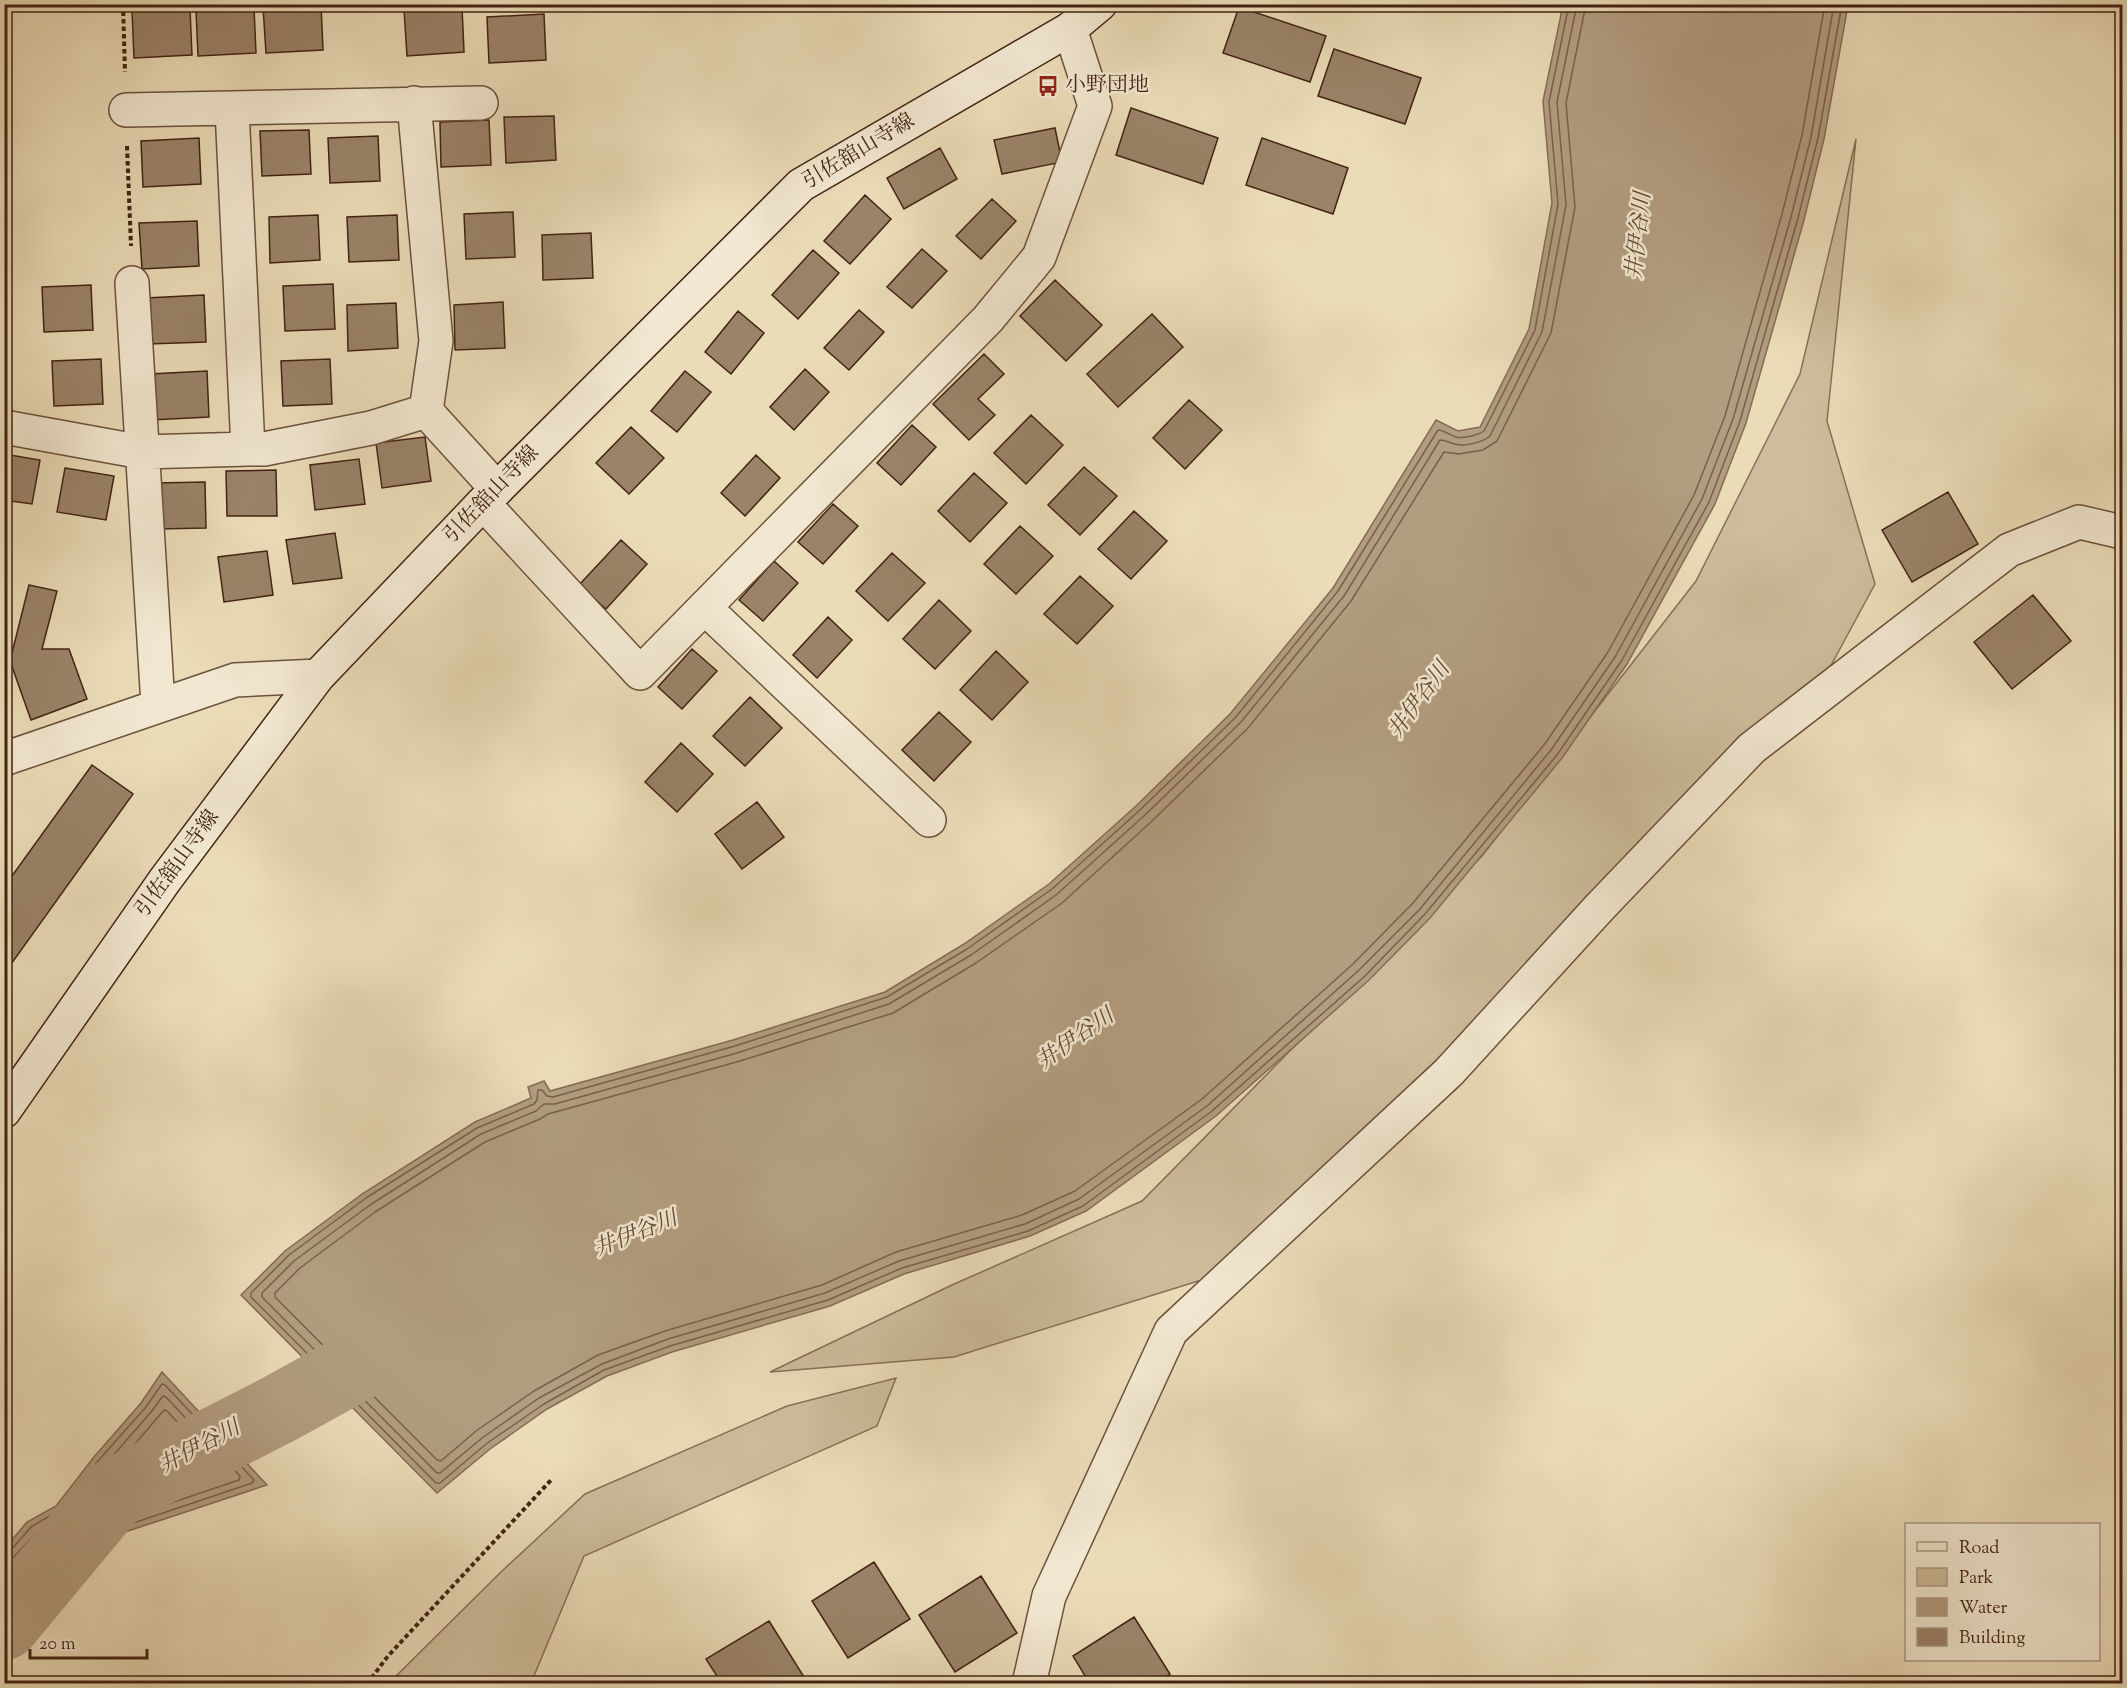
<svg xmlns="http://www.w3.org/2000/svg" width="2127" height="1688" font-family="'Sorts Mill Goudy','Noto Serif JP',serif">
<rect width="100%" height="100%" fill="#ebdcb8"/>
<filter id="stains"><feTurbulence type="fractalNoise" baseFrequency=".00333" numOctaves="4"/><feColorMatrix values="0 0 0 0 .2 0 0 0 0 .09 0 0 0 0 .02 0 0 0 .5 -.17"/></filter>
<radialGradient id="worn" r=".72"><stop offset=".6" stop-color="#630" stop-opacity="0"/><stop offset="1" stop-color="#630" stop-opacity=".3"/></radialGradient>
<path fill="#cebd9c" stroke="#887058" stroke-width="1.5" d="M1856,139L1827,421L1875,584L1809,706L1211,1277L954,1357L770,1372L952,1285L1142,1201L1482,856L1696,581L1800,374Z
M896,1378L877,1426L584,1556L531,1683H389L502,1571L585,1494L787,1406Z"/>
<path fill="#b29d80" stroke="#856c54" stroke-width="1.5" d="M1563,5H1848L1824,139L1804,220L1746,423L1715,504L1627,664L1562,758L1430,918L1369,980L1216,1116L1086,1211L1030,1236L904,1274L830,1306L672,1352L607,1376L547,1409L490,1449L437,1493L241,1295L285,1251L362,1194L475,1122L531,1098L528,1087L544,1081L550,1091L733,1040L885,992L964,944L1049,884L1136,806L1230,714L1333,588L1436,420L1458,431L1480,427L1529,329L1552,203L1543,101Z
M162,1372L267,1485L89,1544L26,1610L5,1640V1548L27,1522L56,1506L94,1457L141,1403Z"/>
<g fill="none" stroke-linecap="round" stroke-linejoin="round">
<path stroke="#7a604a" stroke-width="1.5" d="M1569,4L1549,102L1558,204L1535,330L1484,431C1478,435 1463,439 1456,437C1449,435 1444,430 1438,430L1338,591L1235,718L1140,810L1052,889L967,949L887,997L735,1046L553,1097L547,1096L542,1090H538L537,1100L534,1104L477,1128L366,1198L289,1255L251,1293V1297L436,1483H440L486,1444L544,1404L604,1370L670,1346L828,1300L902,1268L1028,1231L1083,1206L1212,1111L1365,976L1425,914L1557,755L1622,660L1709,502L1740,421L1798,218L1818,138L1842,4
M1577,4L1557,102L1566,205L1542,332L1490,436C1483,442 1465,447 1455,444C1449,443 1446,440 1440,440L1344,596L1241,722L1145,815L1056,895L971,955L889,1004L737,1053L555,1104H544L536,1111L481,1134L370,1205L294,1261L262,1293V1297L437,1473H440L482,1438L539,1398L602,1364L668,1339L825,1293L899,1261L1025,1224L1079,1199L1207,1106L1359,970L1420,909L1551,750L1615,657L1702,499L1733,419L1791,217L1811,137L1834,4
M1586,4L1566,103L1575,207L1551,333L1497,441L1483,450L1459,454L1444,452L1351,601L1248,728L1151,822L1062,903L976,963L893,1013L740,1061L548,1114L540,1119L485,1142L375,1212L300,1268L275,1293V1297L437,1460L441,1461L476,1431L534,1391L598,1355L665,1331L822,1285L896,1252L1022,1215L1075,1191L1202,1099L1353,964L1413,903L1544,745L1608,652L1694,495L1725,416L1782,214L1802,135L1825,4
M4,1552L11,1550L31,1527L60,1510L98,1461L146,1407L162,1384L165,1385L254,1480L252,1483L86,1539L22,1606L4,1630
M4,1559L14,1557L36,1533L66,1516L104,1466L151,1412L163,1396L166,1397L240,1476L239,1480L82,1533L17,1601L4,1617
M4,1568L20,1564L42,1540L72,1524L111,1472L164,1410L167,1411L224,1472L222,1476L74,1526L4,1602"/>
<path stroke="#b29d80" stroke-width="70" d="M4,1625L113,1494L281,1408L413,1335"/>
</g>
<path fill="#9a8369" stroke="#422313" stroke-width="1.5" d="M321,4L323,50L266,53L263,7Z
M462,7L464,52L407,56L404,9Z
M1239,7L1326,36L1310,82L1223,53Z
M254,8L256,53L198,56L196,10Z
M190,9L192,55L134,58L132,11Z
M544,14L546,60L489,63L487,17Z
M1334,49L1421,78L1405,124L1318,96Z
M1131,108L1218,138L1203,184L1116,155Z
M554,116L556,160L506,163L504,117Z
M489,120L491,165L441,167L440,122Z
M1055,128L1062,162L1002,174L994,140Z
M309,130L311,174L262,176L260,131Z
M378,136L380,181L330,183L328,138Z
M199,138L201,184L143,187L141,141Z
M1262,138L1348,168L1333,214L1246,185Z
M940,148L957,179L904,209L887,178Z
M865,195L891,219L850,264L824,241Z
M992,199L1016,221L981,259L956,236Z
M513,212L515,257L466,259L464,214Z
M318,215L320,260L270,263L269,217Z
M397,215L399,260L349,262L347,217Z
M197,221L199,266L142,269L139,223Z
M591,233L593,278L543,280L542,235Z
M922,249L947,271L912,308L887,287Z
M813,250L839,273L798,319L772,295Z
M1055,280L1102,325L1066,361L1020,316Z
M333,284L335,329L285,331L283,286Z
M91,285L93,330L44,332L42,287Z
M204,295L206,342L148,344L146,298Z
M503,302L505,348L455,350L454,305Z
M396,303L398,348L348,351L347,305Z
M859,310L884,332L849,370L824,348Z
M738,311L764,333L731,374L705,352Z
M1152,314L1183,347L1118,407L1087,374Z
M984,354L1004,374L978,399L995,415L969,440L933,404Z
M101,359L103,404L54,406L52,361Z
M330,359L332,404L283,406L281,361Z
M805,369L829,392L794,430L770,407Z
M207,371L209,417L151,420L149,374Z
M685,371L711,392L677,432L651,411Z
M1189,400L1222,430L1185,469L1153,438Z
M1031,415L1063,445L1026,484L994,453Z
M912,425L936,447L901,485L877,463Z
M631,427L664,458L629,494L596,463Z
M425,437L431,481L382,488L376,443Z
M4,454L40,460L32,504L4,500Z
M756,455L780,478L745,516L721,493Z
M359,459L365,504L315,510L310,465Z
M1084,467L1117,496L1080,535L1048,505Z
M65,468L114,476L106,520L57,512Z
M276,470L277,516H227L226,471Z
M974,473L1007,503L970,542L938,511Z
M205,482L206,528L156,529L155,483Z
M1948,492L1978,544L1912,582L1882,530Z
M833,504L858,526L823,564L798,542Z
M1134,511L1167,541L1131,579L1098,549Z
M1020,526L1053,556L1016,594L984,564Z
M335,533L342,578L293,584L286,540Z
M621,540L647,564L606,609L579,585Z
M267,551L273,595L224,602L218,557Z
M892,553L925,583L888,621L856,591Z
M774,561L798,583L763,621L739,600Z
M1080,576L1113,606L1077,644L1044,614Z
M29,585L57,591L42,649H69L87,699L31,720L10,661Z
M2033,595L2071,641L2012,689L1974,642Z
M939,600L971,631L935,669L903,639Z
M828,617L852,640L817,678L793,655Z
M692,649L717,671L682,709L658,687Z
M996,651L1028,682L992,720L960,690Z
M750,697L782,728L745,766L713,736Z
M939,712L971,742L934,781L902,750Z
M681,743L713,774L677,812L645,782Z
M92,765L133,794L4,974V887Z
M757,802L784,837L742,869L715,834Z
M874,1562L910,1619L848,1658L812,1601Z
M981,1576L1017,1633L955,1672L919,1615Z
M1134,1617L1170,1674L1155,1684H1090L1073,1656Z
M769,1621L804,1677L794,1684H722L706,1659Z"/>
<g fill="none" stroke-linecap="round" stroke-linejoin="round">
<defs>
<path id="street" d="M414,103L436,341L426,411
M232,109L248,449
M126,110L481,103
M132,283L158,705
M4,427L142,452L248,449H264L371,428L426,411L497,489
M483,503L640,673L988,319L1039,257L1095,106L1070,29
M705,608L929,820
M4,759L235,680L318,676
M1029,1684L1049,1596L1171,1331L1449,1072L1599,908L1752,748L2009,550L2079,522L2122,532"/>
<path id="secondary" d="M4,1111L165,880L318,676L483,503L801,185L1070,29L1100,4"/>
</defs>
<use href="#street" stroke="#6c513c" stroke-width="36"/>
<use href="#secondary" stroke="#422313" stroke-width="36"/>
<path stroke="#422313" stroke-width="4" stroke-dasharray="4.5 3" stroke-linecap="butt" d="M123,4L125,72
M127,146L131,246
M367,1684L388,1656L551,1480"/>
<use href="#street" stroke="#f2e8d1" stroke-width="33"/>
<use href="#secondary" stroke="#f2e8d1" stroke-width="33"/>
</g>
<defs>
<symbol id="bus-bare" viewBox="-9 -9 18 18"><path d="M-5-6H5V4H4V6H2V4H-2V6H-4V4H-5ZM-3.5-4V0h7V-4ZM-3.5 1.2v1.5H-2V1.2ZM2 1.2v1.5H3.5V1.2Z" fill="#8f2418" stroke="#f2e8d1" stroke-width="2.5" paint-order="stroke"/></symbol>
</defs>
<g fill-rule="evenodd">
<use href="#bus-bare" x="1033" y="71" width="30" height="30"/>
</g>
<g text-anchor="middle" dominant-baseline="central" stroke-width="5" stroke-linejoin="round" paint-order="stroke">
<g font-size="21" fill="#422313" stroke="#f2e8d1" text-anchor="start">
<text x="1065" y="86">小野団地</text>
</g>
<g font-size="21" fill="#422313" stroke="#f2e8d1">
<text transform="translate(859 152) rotate(-31)">引佐舘山寺線</text>
<text transform="translate(492 495) rotate(-46)">引佐舘山寺線</text>
<text transform="translate(178 864) rotate(-54)">引佐舘山寺線</text>
</g>
<g font-size="22" font-style="italic" fill="#644834" stroke="#f2e8d1">
<text transform="translate(1640 236) rotate(-84)">井伊谷川</text>
<text transform="translate(1420 701) rotate(-54)">井伊谷川</text>
<text transform="translate(1076 1040) rotate(-35)">井伊谷川</text>
<text transform="translate(636 1235) rotate(-22)">井伊谷川</text>
<text transform="translate(200 1448) rotate(-28)">井伊谷川</text>
</g>
</g>
<rect width="2127" height="1688" fill="none" stroke="#ebdcb8" stroke-width="24"/>
<rect x="6" y="6" width="2115" height="1676" fill="none" stroke="#422313" stroke-width="3"/>
<rect x="12" y="12" width="2103" height="1664" fill="none" stroke="#422313" stroke-width="1.5"/>
<rect x="1905" y="1523" width="195" height="138" fill="#f2e8d1" stroke="#ac9985" stroke-width="1.5"/>
<rect x="1917" y="1542" width="30" height="9" fill="#f2e8d1" stroke="#ac9985" stroke-width="1.5"/>
<text x="1959" y="1553" font-size="18" fill="#422313">Road</text>
<rect x="1917" y="1568" width="30" height="18" fill="#cebd9c" stroke="#ac9985" stroke-width="1.5"/>
<text x="1959" y="1583" font-size="18" fill="#422313">Park</text>
<rect x="1917" y="1598" width="30" height="18" fill="#b29d80" stroke="#ac9985" stroke-width="1.5"/>
<text x="1959" y="1613" font-size="18" fill="#422313">Water</text>
<rect x="1917" y="1628" width="30" height="18" fill="#9a8369" stroke="#ac9985" stroke-width="1.5"/>
<text x="1959" y="1643" font-size="18" fill="#422313">Building</text>
<path d="M30 1649v9h117v-9" fill="none" stroke="#422313" stroke-width="3"/>
<text x="39" y="1649" font-size="18" fill="#422313" stroke="#f2e8d1" stroke-width="4.5" paint-order="stroke">20 m</text>
<rect width="100%" height="100%" filter="url(#stains)"/>
<rect width="100%" height="100%" fill="url(#worn)"/>
</svg>
